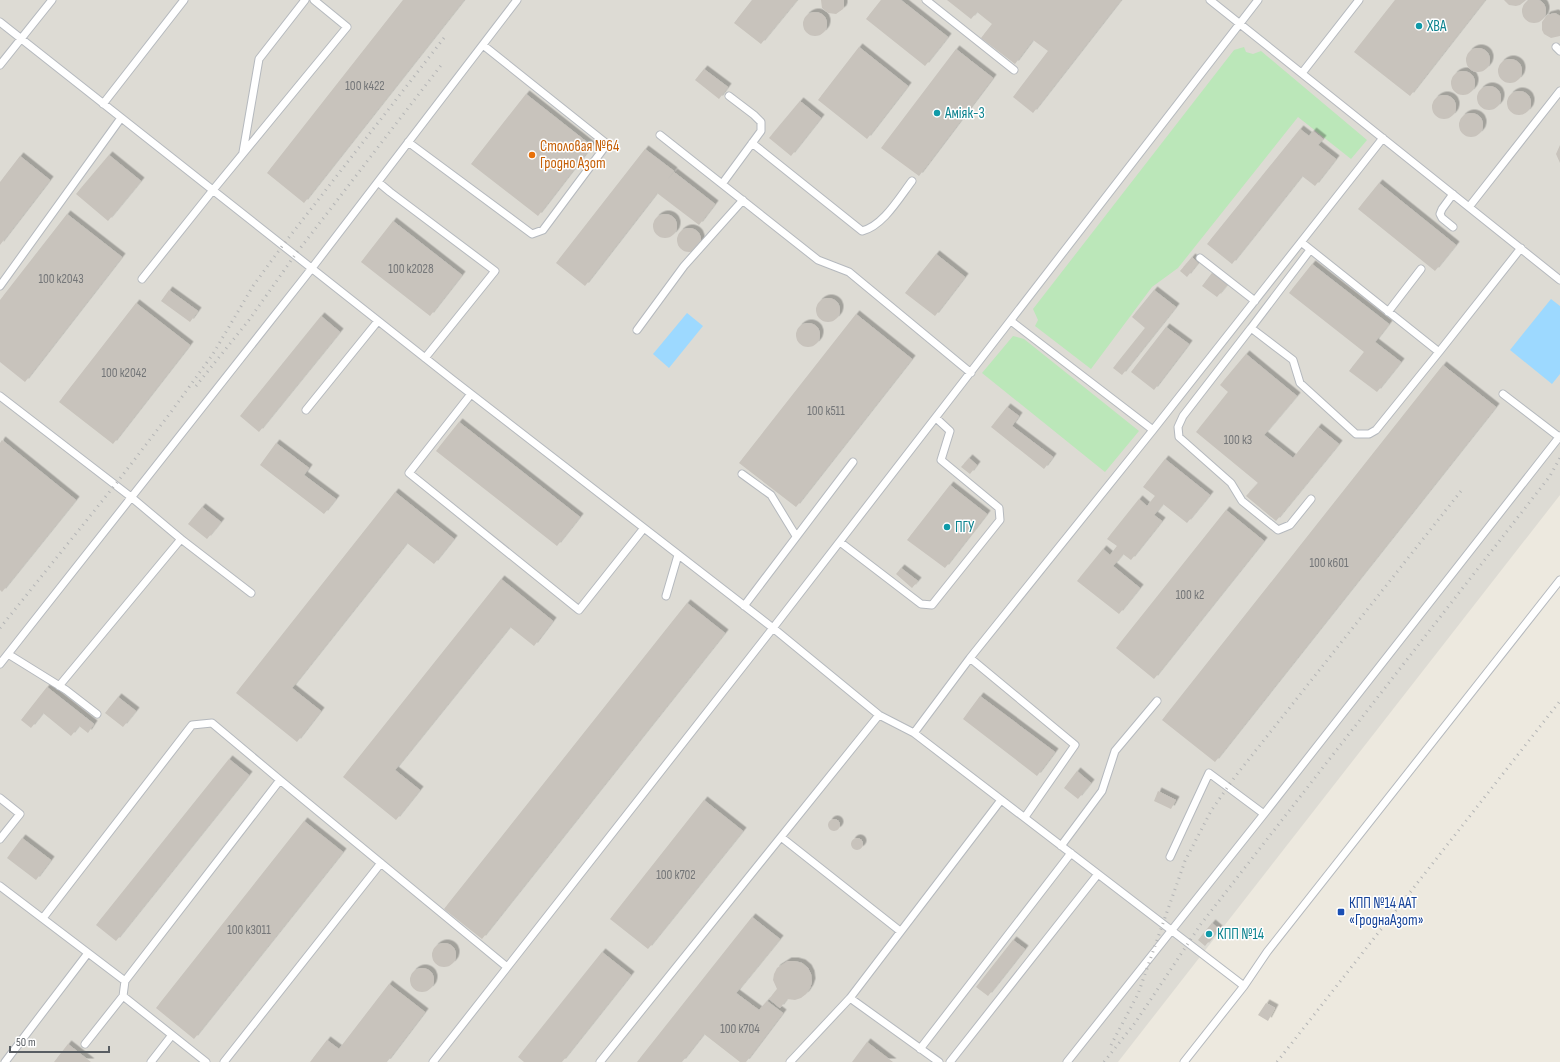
<svg xmlns="http://www.w3.org/2000/svg" width="1560" height="1062" font-family="'Sofia Sans Condensed',sans-serif">
<defs>
<filter id="shadow"><feDropShadow dx="3.5" dy="-3.5" stdDeviation="0" flood-color="#0004"/></filter>
</defs>
<rect width="100%" height="100%" fill="#ede9df"/>
<path fill="#dddbd4" d="M0,0H1560V495L1118,1062H0Z"/>
<path fill="#bbe7b9" d="M1244,47L1246,52L1253,54L1261,51L1367,140L1351,159L1298,117L1178,268L1152,287L1091,369L1035,326L1038,320L1033,309L1234,50Z
M1013,336L1024,339L1139,431L1105,472L982,373Z"/>
<path fill="#9dd9ff" d="M1551,299L1560,306V374L1552,384L1510,350Z
M687,313L703,326L669,368L653,354Z"/>
<path fill="#c8c3bc" filter="url(#shadow)" d="M1522 11a12 12 0 1 1 24 0a12 12 0 1 1-24 0Z
M403,0H464L304,203L267,173Z
M752,0H797L761,44L734,23Z
M821,0H844V6L843,9L836,14L828,13L822,8Z
M881,0H901L948,37L925,66L866,19Z
M947,0H1121L1033,113L1013,97L1048,51L1033,40L1015,64L981,38L992,24L977,12L971,19Z
M1395,0H1485L1410,96L1354,52Z
M1504,0H1526L1520,5L1516,6L1509,5Z
M803 24a12 12 0 1 1 24 0a12 12 0 1 1-24 0Z
M1555,13L1560,16V36L1551,38L1544,34L1542,30V22L1547,15Z
M859,47L908,86L867,139L818,100Z
M1466 60a12 12 0 1 1 24 0a12 12 0 1 1-24 0Z
M956,49L993,78L919,176L881,148Z
M1498 71a12 12 0 1 1 24 0a12 12 0 1 1-24 0Z
M704,69L728,87L719,99L695,80Z
M1451 83a12 12 0 1 1 24 0a12 12 0 1 1-24 0Z
M1477 98a12 12 0 1 1 24 0a12 12 0 1 1-24 0Z
M1507 103a12 12 0 1 1 24 0a12 12 0 1 1-24 0Z
M526,94L592,146L538,216L471,164Z
M1432 107a12 12 0 1 1 24 0a12 12 0 1 1-24 0Z
M800,101L821,118L791,156L769,138Z
M1459 125a12 12 0 1 1 24 0a12 12 0 1 1-24 0Z
M1300,129L1309,136L1313,131L1323,139L1318,145L1336,159L1315,186L1302,176L1232,264L1207,244Z
M1560,145V163L1556,154Z
M645,149L674,171L668,179L674,172L715,204L699,225L657,193L585,286L556,263Z
M109,155L141,181L108,221L76,194Z
M20,156L50,180L0,245V182Z
M1379,183L1456,245L1435,271L1358,209Z
M67,214L122,257L25,382L0,362V300Z
M653 226a12 12 0 1 1 24 0a12 12 0 1 1-24 0Z
M393,221L462,275L430,316L361,262Z
M677 240a12 12 0 1 1 24 0a12 12 0 1 1-24 0Z
M936,254L965,277L935,316L905,293Z
M1192,257L1198,263L1187,277L1180,271Z
M1312,264L1389,324L1375,342L1401,362L1377,392L1349,371L1364,352L1289,293Z
M1212,273L1227,285L1217,297L1202,286Z
M169,290L198,311L190,322L161,301Z
M1154,290L1176,307L1122,375L1113,368L1145,328L1132,317Z
M816 310a12 12 0 1 1 24 0a12 12 0 1 1-24 0Z
M136,303L190,345L113,444L59,402Z
M856,314L912,359L796,507L739,463Z
M321,316L340,332L259,432L240,416Z
M796 335a12 12 0 1 1 24 0a12 12 0 1 1-24 0Z
M1166,327L1189,344L1154,390L1131,372Z
M1246,354L1297,396L1264,435L1293,458L1318,427L1339,444L1276,521L1246,496L1258,483L1196,432L1228,392L1220,385Z
M1443,365L1496,407L1215,762L1162,720Z
M1007,407L1019,416L1012,426L1053,457L1044,469L991,427Z
M459,422L580,517L557,546L436,451Z
M2,440L76,500L2,592L0,590V443Z
M276,443L309,468L304,475L336,499L324,514L260,465Z
M969,458L977,465L970,474L961,467Z
M1165,459L1210,495L1187,523L1163,504L1154,515L1162,521L1131,560L1123,554L1113,566L1140,588L1119,614L1077,581L1103,549L1110,555L1117,546L1107,539L1139,499L1147,506L1155,496L1143,487Z
M950,485L987,514L945,568L907,540Z
M395,492L454,539L434,564L407,543L292,688L321,711L297,742L236,693Z
M202,507L221,522L207,539L188,524Z
M1226,510L1264,541L1154,679L1116,648Z
M901,568L918,581L912,588L896,574Z
M501,579L553,621L534,646L510,627L395,770L420,790L396,820L343,777Z
M687,603L725,633L482,939L444,909Z
M47,687L94,724L88,733L79,726L71,736L43,713L31,728L21,720Z
M980,696L1055,752L1037,776L963,719Z
M118,697L136,711L123,727L105,713Z
M229,759L249,775L116,941L96,925Z
M1077,771L1091,783L1078,799L1064,788Z
M1158,791L1176,800L1171,809L1154,801Z
M704,800L743,831L648,949L610,919Z
M828 825a6 6 0 1 1 12 0a6 6 0 1 1-12 0Z
M304,821L343,852L194,1039L156,1008Z
M851 844a6 6 0 1 1 12 0a6 6 0 1 1-12 0Z
M22,838L51,860L36,880L7,858Z
M752,917L780,939L736,993L759,1010L767,1001L783,1013L746,1062H740L704,1034L682,1062H637Z
M1212,923L1219,929L1205,946L1198,940Z
M1013,940L1025,949L988,996L976,987Z
M432 955a12 12 0 1 1 24 0a12 12 0 1 1-24 0Z
M602,952L631,975L562,1062H524L518,1057Z
M788,961H795L802,963L808,968L811,974L812,982L810,988L806,994L801,998L795,1000L787,999L780,1008L769,999L777,989L773,980L774,974L777,968Z
M410 980a12 12 0 1 1 24 0a12 12 0 1 1-24 0Z
M389,984L425,1012L387,1062H310L327,1040L339,1049Z
M1266,1003L1275,1008L1268,1021L1258,1015Z
M867,1042L893,1062H852Z
M68,1044L91,1062H54Z"/>
<g fill="none" stroke-linecap="round" stroke-linejoin="round">
<defs>
<path id="lane" d="M926,0L1014,70
M1210,0L1560,280
M0,22L453,380L773,628L879,715L914,733L1244,986
M1556,47L1560,51
M0,65L52,0
M1302,73L1359,0
M729,96L754,115L761,122V131L722,184L818,260L849,272L971,373
M103,104L184,0
M660,135L722,184
M408,142L532,234L543,230L607,144L483,45
M752,143L862,231C883,226 899,198 912,181
M243,152L259,59L305,0
M378,182L390,192L495,271L425,358
M1453,194L1442,209L1440,214L1442,218L1453,227
M1469,207L1560,91
M1301,242L1439,352L1521,248
M1310,250L1251,328L1293,360L1300,383L1356,434H1369L1376,430L1439,352
M1200,258L1255,301
M142,279L213,190L347,27L314,0
M0,286L121,118
M1388,312L1421,269
M1011,321L1153,430
M1251,328L1183,416L1178,427L1179,437L1231,483L1242,501L1278,530L1290,525L1311,499
M637,330L684,266L743,200
M471,394L409,473L579,610L644,528
M1503,394L1559,437
M0,396L131,497L181,539L59,686
M306,410L378,321
M742,474L771,495L796,536
M181,539L251,593
M840,542L921,604L932,605L1000,520L999,508L941,460L950,431L936,418
M666,596L678,555
M744,606L853,462
M8,654L66,690L97,714
M970,658L1075,745L1025,817
M0,664L312,268L517,0
M914,733L970,658L1153,430L1383,138
M0,798L20,814L0,839
M781,837L900,931
M1061,846L1102,791L1115,751L1157,701
M1170,857L1209,773L1264,814
M0,886L125,981L123,996L206,1062
M43,918L192,725L212,723L280,780
M125,981L280,780L507,967
M850,998L939,1062
M85,1044L123,996
M920,1049L1071,853
M5,1062L88,953
M151,1062L172,1035
M224,1062L381,863
M433,1062L773,628L1258,0
M600,1062L879,715
M790,1062L850,998L1001,800
M950,1062L1098,874
M1067,1062L1264,814L1560,436
M1184,1062L1244,986L1267,952L1560,580"/>
</defs>
<use href="#lane" stroke="#b5b9be" stroke-width="9"/>
<use href="#lane" stroke="#fff" stroke-width="7"/>
<path stroke="#b3b4b5" stroke-width="3" stroke-dasharray="1 5" stroke-linecap="butt" d="M196,386L249,320L295,255L442,64
M0,628L115,485L171,412L213,354L253,286L283,245L444,38
M1111,1045L1138,994L1185,861L1211,811L1234,778L1461,491
M1104,1062L1135,1023L1201,924L1550,476L1560,458
M1277,1062L1560,701"/>
</g>
<g fill="#0f9aa8" stroke="#fff" stroke-width="1.5">
<circle cx="1419" cy="26" r="4"/>
<circle cx="937" cy="113" r="4"/>
<circle cx="947" cy="527" r="4"/>
<circle cx="1209" cy="934" r="4"/>
</g>
<circle fill="#e8710a" stroke="#fff" stroke-width="1.5" cx="532" cy="155" r="4"/>
<rect fill="#1a4fb4" stroke="#fff" stroke-width="1.5" x="1337" y="908" width="8" height="8" rx="2"/>
<g text-anchor="middle" dominant-baseline="central" stroke-width="3" stroke-linejoin="round" paint-order="stroke">
<g font-size="13" fill="#747678">
<text x="365" y="86">100 к422</text>
<text x="411" y="269">100 к2028</text>
<text x="61" y="279">100 к2043</text>
<text x="124" y="373">100 к2042</text>
<text x="826" y="411">100 к511</text>
<text x="1238" y="440">100 к3</text>
<text x="1329" y="563">100 к601</text>
<text x="1190" y="595">100 к2</text>
<text x="676" y="875">100 к702</text>
<text x="249" y="930">100 к3011</text>
<text x="740" y="1029">100 к704</text>
</g>
<g font-size="15" fill="#0d838f" stroke="#fff" text-anchor="start">
<text x="1427" y="26">ХВА</text>
<text x="945" y="113">Аміяк-3</text>
<text x="955" y="527">ПГУ</text>
<text x="1217" y="934">КПП №14</text>
</g>
<g font-size="15" fill="#c56008" stroke="#fff" text-anchor="start">
<text x="540" y="146">Столовая №64<tspan x="540" dy="17">Гродно Азот</tspan></text>
</g>
<g font-size="15" fill="#164399" stroke="#fff" text-anchor="start">
<text x="1349" y="903">КПП №14 ААТ<tspan x="1349" dy="17">«ГроднаАзот»</tspan></text>
</g>
</g>
<path d="M10 1046v6h99v-6" fill="none" stroke="#585d62" stroke-width="2"/>
<text x="16" y="1046" font-size="12" fill="#585d62" stroke="#ffffff" stroke-width="3" paint-order="stroke">50 m</text>
</svg>
